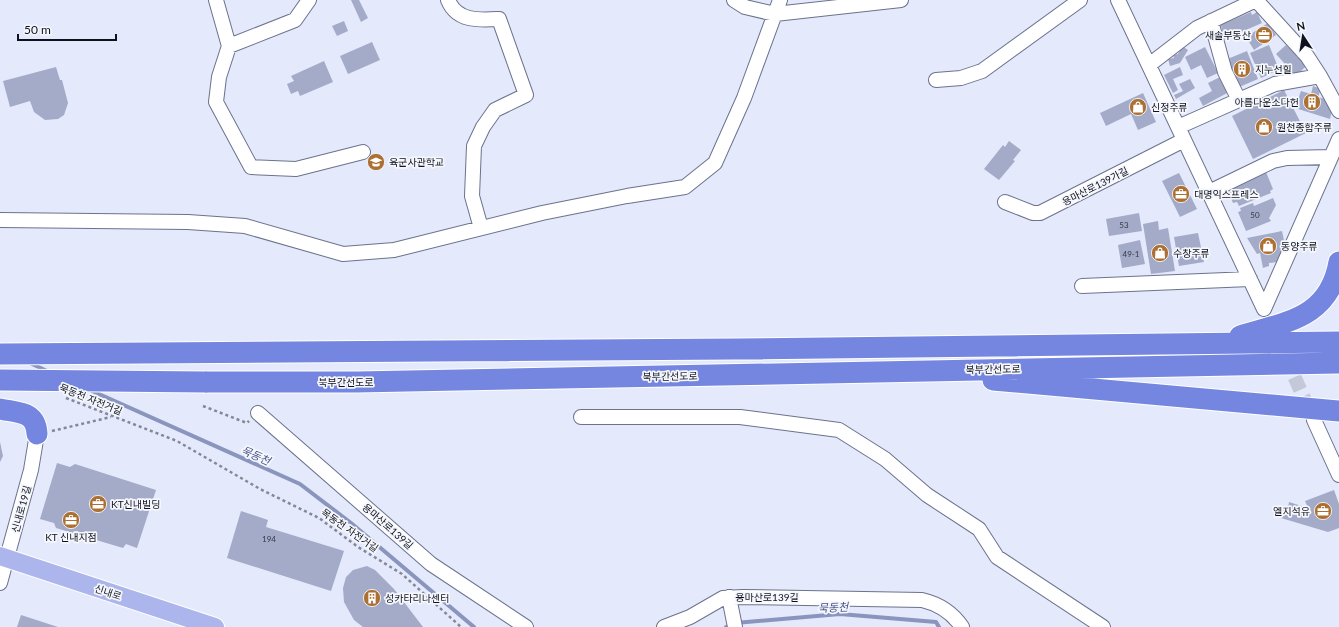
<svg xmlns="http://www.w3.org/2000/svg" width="1339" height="627" font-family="Lato,'Noto Sans KR',sans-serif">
<rect width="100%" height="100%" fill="#e4e9fc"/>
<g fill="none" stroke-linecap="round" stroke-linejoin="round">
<path stroke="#8a95bd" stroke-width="4" d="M28,362L49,372
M90,390L300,484L351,523L474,627
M726,627L735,623L840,614L936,622L939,627"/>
</g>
<path fill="#a3abc8" d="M351,0H359L368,18L361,22Z
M1251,12L1252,15L1257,12L1262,23L1223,40L1219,32L1222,31L1221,25Z
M344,21L348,31L337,36L332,26Z
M1268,23L1276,35L1254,50L1246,37Z
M372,42L380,60L348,74L340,56Z
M1269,45L1281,74L1276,76L1274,72L1261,78L1250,53Z
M1286,45L1306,66L1296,76L1293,73L1291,75L1283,66L1285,64L1276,54Z
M1182,46L1188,50L1180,63L1170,66L1168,59L1174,58L1173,55L1178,54Z
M1205,47L1218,73L1207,78L1201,65L1191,70L1185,57Z
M1247,51L1258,79L1237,88L1225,60Z
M324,61L333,82L300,96L298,91L291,94L287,84L294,81L291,76Z
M56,67L60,80H62L68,103L64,115L58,119L45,120L34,112L30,101L10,107L3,81Z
M1180,67L1183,75L1173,79L1178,90L1173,93L1164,75Z
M1222,76L1231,91L1203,106L1199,98L1212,91L1208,83Z
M1190,79L1195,88L1176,99L1174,95L1183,91L1179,84Z
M1313,86L1321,89L1318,97L1325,99L1332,110L1330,119L1295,108L1301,91L1311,94Z
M1284,90L1306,133L1253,159L1232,116Z
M1143,93L1156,122L1138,130L1131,114L1106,126L1100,113Z
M1009,141L1021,150L1013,160L1015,161L999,180L984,169L1003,145L1005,147Z
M1266,172L1273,189L1270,191L1271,193L1239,206L1237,202L1233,203L1229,193L1232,191L1230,186Z
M1179,173L1197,209L1180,217L1162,181Z
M1273,198L1276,205L1269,218L1271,221L1246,231L1238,212L1241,211L1240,208L1253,203L1254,206Z
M1139,213L1142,231L1109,236L1106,219Z
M1158,221L1159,230L1168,228L1175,271L1151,274L1143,224Z
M1282,231L1285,245L1277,262L1269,263V266L1263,268L1260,253L1257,254L1247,238Z
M1198,233L1204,262L1179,266L1174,237Z
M1140,240L1145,264L1122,268L1118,245Z
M0,442L3,456L0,462Z
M57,463L70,467L75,464L156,490L137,548L126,544L123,548L56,528L54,523L40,519Z
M1334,490L1339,504V528L1328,532L1281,518L1284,507L1288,508L1289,502L1308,508L1305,501Z
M241,511L268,520L266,527L344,551L331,591L227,558Z
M367,566L375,570L394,589L423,627H363L354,620L344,602L343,588L346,577L353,570Z
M21,615L58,627H17Z"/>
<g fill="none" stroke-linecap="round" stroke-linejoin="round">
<path stroke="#c4c9da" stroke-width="14" stroke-dasharray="14 7" stroke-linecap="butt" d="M1286,358L1311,414"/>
<defs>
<path id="minor" d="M216,0L229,46L219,77L216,102L251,167L296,169L363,152
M448,0C457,22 479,20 499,19L526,95L495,110L483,127L474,146L472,196L481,228
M734,0L745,7L775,14L901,0
M1118,0L1264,309
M1256,0L1307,56L1320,76
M1211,21L1225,72L1239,100
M229,46L295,20L309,0
M1149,65L1197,28L1256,0
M936,80L961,78L982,71L1080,0
M1178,127L1275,84L1320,76L1339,111
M1209,192L1273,161L1287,158L1331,157
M1005,202L1033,213H1040L1184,140
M0,220L188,222L245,226L343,254L394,250L542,213L627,196L685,187L715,163L744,98L780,0
M1082,286L1250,279
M1264,309L1339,139
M258,413L431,564L526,627
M581,417H740L839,430L885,459L927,495L979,529L997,557L1103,627
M1314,420L1339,475
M0,583L31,470L37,434
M729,597L735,627
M664,627L690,617L723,598L743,597L922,600C939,604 952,612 962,627"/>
<path id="major" d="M0,556L215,627"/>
<path id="highway" d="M1240,336C1285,322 1329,319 1339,262
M0,354L736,349L1339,342
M993,380L1339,411
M205,382H357L1339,363
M0,409C19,413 36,411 37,434"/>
</defs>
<use href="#minor" stroke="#6b728d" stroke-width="16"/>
<use href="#major" stroke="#fff" stroke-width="20"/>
<use href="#highway" stroke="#fff" stroke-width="23"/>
<path stroke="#838796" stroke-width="2.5" stroke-dasharray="3 3" stroke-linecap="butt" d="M66,398L177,441L260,489L319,518L358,547L402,574L461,627
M203,406L247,423L249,421
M52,431L111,417"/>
<use href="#minor" stroke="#fff" stroke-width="14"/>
<use href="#major" stroke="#acb6ec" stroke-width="18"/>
<use href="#highway" stroke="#7486e0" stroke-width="21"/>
<defs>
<path id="highway-bridge" d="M0,380L205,382"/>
</defs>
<use href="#highway-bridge" stroke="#fff" stroke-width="23" stroke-linecap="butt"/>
<use href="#highway-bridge" stroke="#7486e0" stroke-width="21"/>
</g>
<defs>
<symbol id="office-disc" viewBox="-11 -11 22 22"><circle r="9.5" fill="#ac7032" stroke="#f5f7fd"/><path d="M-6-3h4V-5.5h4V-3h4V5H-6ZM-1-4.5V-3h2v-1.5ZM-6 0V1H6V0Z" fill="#fff"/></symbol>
<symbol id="building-disc" viewBox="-11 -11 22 22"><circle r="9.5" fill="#ac7032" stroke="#f5f7fd"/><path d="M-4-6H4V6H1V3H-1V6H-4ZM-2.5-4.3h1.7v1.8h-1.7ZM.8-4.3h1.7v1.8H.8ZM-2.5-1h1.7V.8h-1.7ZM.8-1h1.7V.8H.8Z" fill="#fff"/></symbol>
<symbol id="shop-disc" viewBox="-11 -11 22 22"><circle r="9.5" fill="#ac7032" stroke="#f5f7fd"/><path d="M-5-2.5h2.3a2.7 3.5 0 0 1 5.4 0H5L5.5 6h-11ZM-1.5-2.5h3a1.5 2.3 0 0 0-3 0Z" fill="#fff"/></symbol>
<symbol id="university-disc" viewBox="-11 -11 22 22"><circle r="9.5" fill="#ac7032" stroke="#f5f7fd"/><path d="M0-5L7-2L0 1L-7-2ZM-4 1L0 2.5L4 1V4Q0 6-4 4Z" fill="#fff"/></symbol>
</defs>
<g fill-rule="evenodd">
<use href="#office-disc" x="1254" y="25" width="20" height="20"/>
<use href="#building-disc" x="1232" y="59" width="20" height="20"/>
<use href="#building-disc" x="1302" y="92" width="20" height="20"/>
<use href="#shop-disc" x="1128" y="97" width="20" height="20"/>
<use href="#shop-disc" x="1254" y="117" width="20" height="20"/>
<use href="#university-disc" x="366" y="152" width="20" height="20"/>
<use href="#office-disc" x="1171" y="184" width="20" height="20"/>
<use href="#shop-disc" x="1258" y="236" width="20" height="20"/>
<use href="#shop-disc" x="1150" y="243" width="20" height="20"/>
<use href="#office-disc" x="88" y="494" width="20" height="20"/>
<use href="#office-disc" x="1313" y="501" width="20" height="20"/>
<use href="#office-disc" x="61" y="510" width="20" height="20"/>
<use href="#building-disc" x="362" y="588" width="20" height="20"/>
</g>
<g text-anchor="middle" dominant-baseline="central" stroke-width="3.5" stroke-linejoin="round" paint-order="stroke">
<g font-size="8" fill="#343847">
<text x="1255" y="215">50</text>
<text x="1124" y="225">53</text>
<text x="1131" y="254">49-1</text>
<text x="269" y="539">194</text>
</g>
<g font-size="10" fill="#0f121c" stroke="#f5f7fd" text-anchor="start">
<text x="1251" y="35" text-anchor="end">새솔부동산</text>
<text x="1255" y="69">지누선힐</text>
<text x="1299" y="102" text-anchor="end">아름다운소다헌</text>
<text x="1151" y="107">신정주류</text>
<text x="1277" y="127">원천종합주류</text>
<text x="389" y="162">육군사관학교</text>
<text x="1194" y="194">대명익스프레스</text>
<text x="1281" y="246">동양주류</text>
<text x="1173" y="253">수창주류</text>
<text x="111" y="504">KT신내빌딩</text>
<text x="1310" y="511" text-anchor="end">엘지석유</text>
<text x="71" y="537" text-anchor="middle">KT 신내지점</text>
<text x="385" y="598">성카타리나센터</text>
</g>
<g font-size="10" fill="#0f121c" stroke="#f5f7fd">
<text transform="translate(1095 186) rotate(-27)">용마산로139가길</text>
<text transform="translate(993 369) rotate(-1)">북부간선도로</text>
<text transform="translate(670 376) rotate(-1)">북부간선도로</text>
<text x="346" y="382">북부간선도로</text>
<text transform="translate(91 399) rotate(22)">묵동천 자전거길</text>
<text transform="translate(21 509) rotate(-75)">신내로19길</text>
<text transform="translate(388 526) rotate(41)">용마산로139길</text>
<text transform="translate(350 530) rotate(35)">목동천 자전거길</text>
<text transform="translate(108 592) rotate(18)">신내로</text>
<text x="767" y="597">용마산로139길</text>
</g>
<g font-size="11" font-style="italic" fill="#47538a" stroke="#f5f7fd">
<text transform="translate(256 455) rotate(24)">묵동천</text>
<text transform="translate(833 607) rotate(-2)">묵동천</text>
</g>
</g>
<g transform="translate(1303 36) rotate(348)" stroke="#f5f7fd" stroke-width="3" paint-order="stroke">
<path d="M0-3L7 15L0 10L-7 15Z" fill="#0f121c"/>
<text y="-6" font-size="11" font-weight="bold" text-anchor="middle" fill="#0f121c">N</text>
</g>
<path d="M18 34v6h98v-6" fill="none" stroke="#0f121c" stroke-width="2"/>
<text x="24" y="34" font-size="12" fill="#0f121c" stroke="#f5f7fd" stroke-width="3" paint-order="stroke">50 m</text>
</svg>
